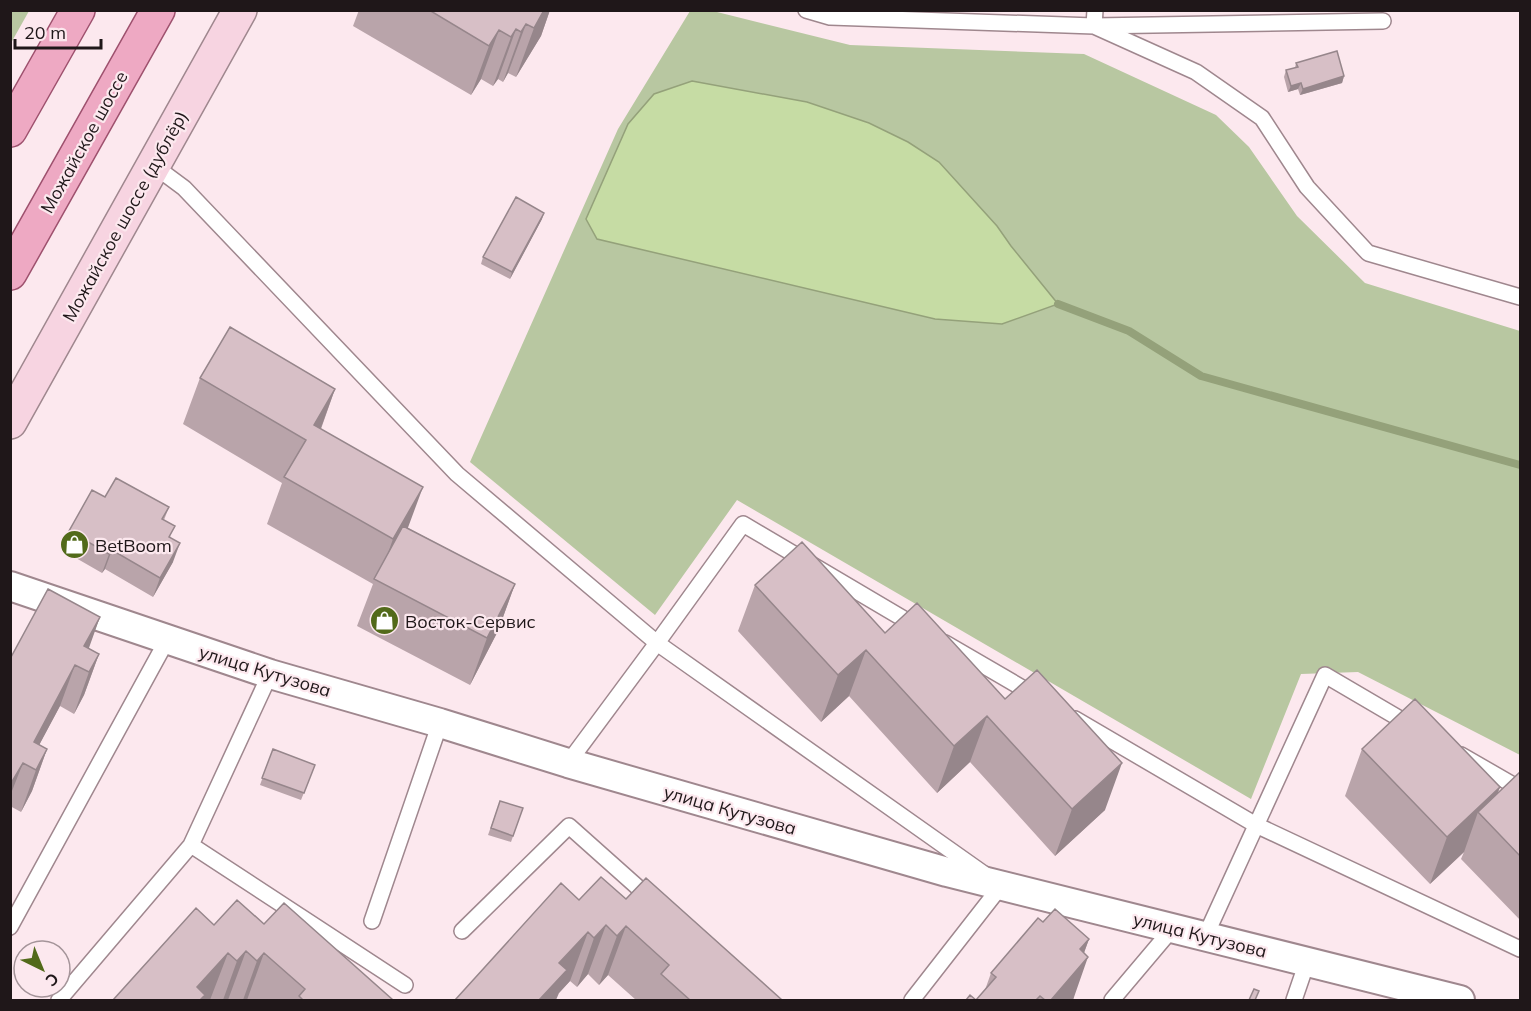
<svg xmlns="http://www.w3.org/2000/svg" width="1531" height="1011" font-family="Mulish,sans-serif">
<rect width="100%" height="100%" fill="#fce8ee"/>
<path fill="#b8c7a1" d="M11,10L29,11L11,43L10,11Z
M690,11H713L850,45L1084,54L1216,115L1249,147L1297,216L1365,283L1520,331V755L1358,672L1301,674L1251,799L737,500L655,615L470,462L618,129Z"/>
<path fill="#c6dca4" stroke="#94a17a" stroke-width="1.5" d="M692,81L807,102L869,123L908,142L939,162L997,226L1011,246L1058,304L1002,324L935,319L597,239L586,219L628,124L654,94Z"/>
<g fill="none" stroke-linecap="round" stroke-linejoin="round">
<path stroke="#94a17a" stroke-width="8" d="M1058,304L1129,331L1201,376L1520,465"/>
<defs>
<path id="service" d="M806,10L830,17L1094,26L1196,72L1262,118L1307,187L1368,253L1520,297
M1095,10L1094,26L1383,21
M153,165L184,188L457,474L657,643L1001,886L912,1000
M945,643L1036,696
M1075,719L1256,825L1520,949
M1461,755L1520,789
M568,763L657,643L743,524L919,628
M191,845L405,985
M372,921L440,723
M10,927L167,640
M462,931L569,826L652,900
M1205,937L1325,675L1412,726
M59,1000L191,845L270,674
M1112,1000L1172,929
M1294,1000L1307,962"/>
<path id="minor" d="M10,586L270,674L440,723L568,763L947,872L1460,1000"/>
<path id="secondary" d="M10,422L240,10"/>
<path id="primary" d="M10,130L78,10
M10,273L158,10"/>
</defs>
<use href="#service" stroke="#9f878e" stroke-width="18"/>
<use href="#minor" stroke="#9f878e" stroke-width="32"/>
<use href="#secondary" stroke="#9f878e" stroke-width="36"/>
<use href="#primary" stroke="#9e516e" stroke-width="36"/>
<use href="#service" stroke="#fff" stroke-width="15"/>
<use href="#minor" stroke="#fff" stroke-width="28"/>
<use href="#secondary" stroke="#f7d4e1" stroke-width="33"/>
<use href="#primary" stroke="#eea9c3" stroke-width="33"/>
</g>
<path fill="#b9a4aa" d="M359,10H550L541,36L516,77L508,73L503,82L498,79L493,86L481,79L471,95L353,26Z
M1296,63L1344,76L1342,83L1300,95L1298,89L1288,92L1284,77L1286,70L1295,68Z
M542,219L510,279L481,264L483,257Z
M200,378L335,389L321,429L408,528L515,584L498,631L470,685L357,626L373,584L267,524L282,483L183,424Z
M105,497L169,507L164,520L171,538L173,562L153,597L105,569L102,573L62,550L69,531Z
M755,585L885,633L1105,810L1055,856L970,762L937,793L849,696L821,722L738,631Z
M100,617L88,648L99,654L84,695L74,714L60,706L39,745L47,749L32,791L21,812L10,806V659Z
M273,749L315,765L301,800L260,785Z
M1362,749L1500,787L1497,794L1521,771V921L1461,859L1464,852L1430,884L1345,796Z
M500,801L523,808L511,842L488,835Z
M626,899L782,1000H636L608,975L599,985L588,974L577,987L570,981L559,993L579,900Z
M1043,922L1089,939L1084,953L1073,1000H966H976L985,990L991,973Z
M264,924L393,1000H113L214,925Z"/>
<path fill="#96868b" d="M544,10H550L541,36L516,77L534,28Z
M526,24L508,73L503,82L521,32Z
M516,29L498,79L493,86L511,37Z
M499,30L481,79L471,95L489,46Z
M1344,76L1342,83L1300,95L1303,89Z
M1301,83L1298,89L1288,92L1291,86Z
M544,213L542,219L510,279L512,272Z
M335,389L318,436L314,425Z
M423,487L406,533L378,581L393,539Z
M180,543L173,562L153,597L160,578Z
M112,550L105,569L102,573L109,554Z
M515,584L498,631L470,685L487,638Z
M100,617L85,659L84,646Z
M866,650L849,696L821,722L838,675Z
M99,654L84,695L74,714L89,672Z
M75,665L60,706L28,766L34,742Z
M987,716L970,762L937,793L954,746Z
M47,749L32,791L21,812L36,770Z
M23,763L10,796V785Z
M1122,763L1105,810L1055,856L1072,809Z
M1500,787L1487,822L1478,812L1464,852L1430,884L1447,837Z
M606,925L588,974L577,987L594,938Z
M626,926L608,975L599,985L617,936Z
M588,932L570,981L559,993L556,1000H539L559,963Z
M1089,939L1078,969L1088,957L1073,1000H1051L1080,949Z
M246,951L228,1000H223L237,961Z
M228,953L210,1000H192L197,987Z
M264,953L247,1000H243L257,961Z"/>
<path fill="#d7bfc6" stroke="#96868b" stroke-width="1.5" d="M429,10H544L534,28L526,24L521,32L516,29L511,37L499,30L489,46Z
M1337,51L1344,76L1303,89L1301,83L1291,86L1286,70L1298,67L1296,63Z
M516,197L544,213L512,272L483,257Z
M230,327L335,389L314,425L423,487L393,539L284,477L306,440L200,378Z
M116,478L169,507L162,519L175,526L169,537L180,543L160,578L112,550L109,554L69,531L92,490L105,497Z
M403,526L515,584L487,638L374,579Z
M802,542L885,633L917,603L1005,699L1037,670L1122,763L1072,809L987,716L954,746L866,650L838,675L755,585Z
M48,589L100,617L84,646L99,654L89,672L75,665L34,742L47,749L36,770L23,763L10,785V659Z
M1415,699L1500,787L1447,837L1362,749Z
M273,749L315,765L304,793L262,778Z
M1521,771V857L1478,812Z
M500,801L523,808L513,836L491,828Z
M601,877L626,899L646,878L782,1000H690L661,974L669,965L626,926L617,936L606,925L594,938L588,932L559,963L567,970L539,1000H455L561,883L579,900Z
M237,900L264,924L284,903L393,1000H303L299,996L305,989L264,953L257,961L246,951L237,961L228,953L197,987L205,995L200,1000H113L196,908L214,925Z
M1055,909L1089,939L1080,949L1088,957L1051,1000H1045L1040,996L1036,1000H966L970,995L976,1000L996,977L991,973L1038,918L1043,922Z
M1254,989L1259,991L1255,1000H1249Z"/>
<defs>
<symbol id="shop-disc" viewBox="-11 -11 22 22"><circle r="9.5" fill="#526a1a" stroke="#fce8ee"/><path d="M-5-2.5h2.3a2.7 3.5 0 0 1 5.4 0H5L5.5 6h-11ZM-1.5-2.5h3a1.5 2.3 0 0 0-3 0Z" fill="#fff"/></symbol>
</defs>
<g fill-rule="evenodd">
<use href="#shop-disc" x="58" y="528" width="33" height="33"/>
<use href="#shop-disc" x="368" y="604" width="33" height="33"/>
</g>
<g text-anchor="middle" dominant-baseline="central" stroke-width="4.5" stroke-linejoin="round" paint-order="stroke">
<g font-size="18" fill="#1f1719" stroke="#fce8ee">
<text transform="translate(84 142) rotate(-61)">Можайское шоссе</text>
<text transform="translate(125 216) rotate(-61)">Можайское шоссе (дублёр)</text>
<text transform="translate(265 671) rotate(17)">улица Кутузова</text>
<text transform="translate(730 810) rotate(16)">улица Кутузова</text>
<text transform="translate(1200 935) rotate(14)">улица Кутузова</text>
</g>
<g font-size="18" fill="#1f1719" stroke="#fce8ee" text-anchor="start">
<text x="95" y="545">BetBoom</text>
<text x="405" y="621">Восток-Сервис</text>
</g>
</g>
<rect width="1531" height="1011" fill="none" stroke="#1f1719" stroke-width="24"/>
<g transform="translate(42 969) rotate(137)"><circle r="28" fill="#fce8ee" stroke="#a49499" stroke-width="1.5"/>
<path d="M0-4.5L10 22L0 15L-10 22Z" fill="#526a1a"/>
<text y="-9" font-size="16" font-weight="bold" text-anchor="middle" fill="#1f1719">С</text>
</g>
<path d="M15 39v9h86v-9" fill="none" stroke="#1f1719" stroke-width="3"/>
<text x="24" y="39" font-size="18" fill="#1f1719" stroke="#fce8ee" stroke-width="4.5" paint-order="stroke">20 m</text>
</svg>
